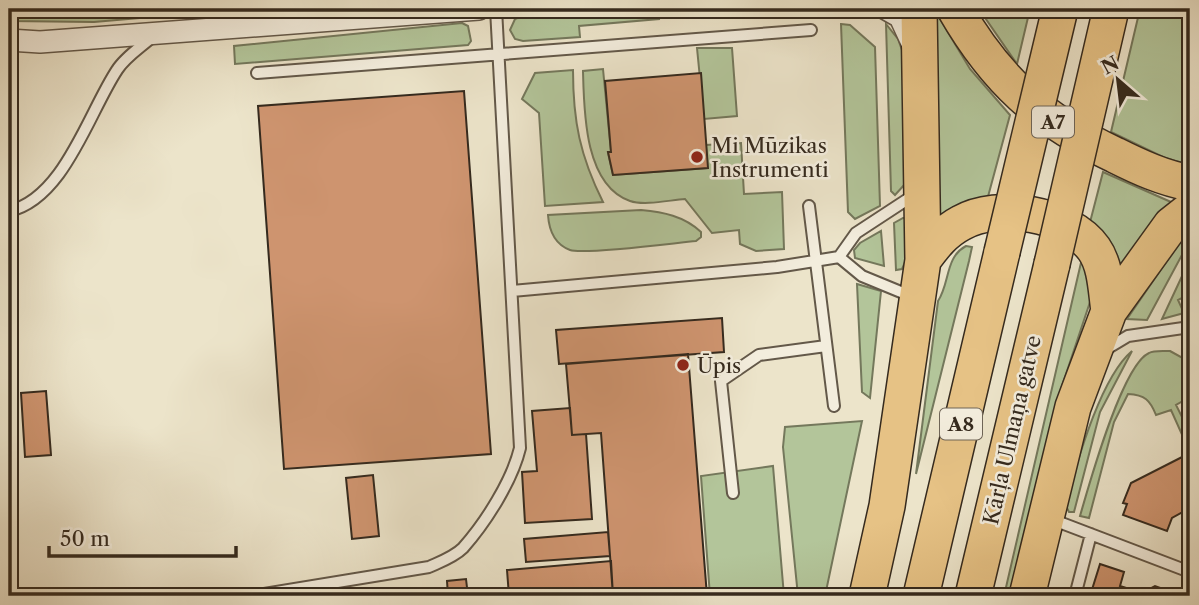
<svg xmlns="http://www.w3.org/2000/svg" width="1199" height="605" font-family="'Libre Caslon Text',serif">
<rect width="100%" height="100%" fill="#ece4ca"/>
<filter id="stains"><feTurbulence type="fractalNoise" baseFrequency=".00286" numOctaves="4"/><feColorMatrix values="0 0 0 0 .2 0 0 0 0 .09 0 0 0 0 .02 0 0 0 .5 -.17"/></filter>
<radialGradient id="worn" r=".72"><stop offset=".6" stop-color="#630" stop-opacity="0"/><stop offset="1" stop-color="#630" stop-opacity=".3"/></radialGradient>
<path fill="#b3c59a" stroke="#74785c" stroke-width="2" d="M182,9H243L94,22L9,21V14L25,16Z
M612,9H658L659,19L579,26L580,37L523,41L515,39L510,30L515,19L522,16Z
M934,9L970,69L1010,115L986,204L937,227Z
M979,9H1030L1017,64Z
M1140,9H1190V165L1165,158L1111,132Z
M462,23L468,26L471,41L468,45L235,64L234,46Z
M841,24L850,25L875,47L880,206L855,219L848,212Z
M886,24L898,39L903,53L905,184L895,195L891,191Z
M697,48H732L737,116L704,119Z
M603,69L611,152L608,153L613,175L707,168L706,145L741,143L744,194L782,192L784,249L756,251L740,244L739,230L712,233L685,199C670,200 645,206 630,201C584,185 584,110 583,71Z
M573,70C573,121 580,156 603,202L545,206L539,113L522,99L535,73Z
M1103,172L1171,202L1118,269L1088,230Z
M641,210C663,212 684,216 701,232V237L696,241C674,243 584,255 570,250C554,244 549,230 548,215Z
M903,218H907L906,260L902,269L896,270L894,223Z
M1190,227V240L1147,320L1127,319Z
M881,231L884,266L855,258L854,250L860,243Z
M966,246L972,247L969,261L916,474L938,301C950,283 945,257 966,246Z
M1083,254L1091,299L1061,389L1012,596H1004Z
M1190,259V294L1178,300L1184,313L1162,319Z
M857,284L881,291L870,398L862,392Z
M1132,351L1100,412L1074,512H1069L1065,504C1077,463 1100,378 1132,351Z
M1170,351L1190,362V397L1176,405L1190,433V447L1188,448L1171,410L1156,415C1150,400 1145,395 1128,394L1114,422L1089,518L1080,516C1089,485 1122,365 1149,353C1154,350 1164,351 1170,351Z
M862,421L825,596H798L783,447L785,427Z
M773,466L784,596H710L701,476Z"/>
<path fill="#ce946f" stroke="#352a1e" stroke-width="2" d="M701,73L708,168L613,175L608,152H611L605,81Z
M464,91L491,454L284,469L258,106Z
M722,318L724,352L559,364L556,330Z
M688,354L707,596H613L601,433L572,435L566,364Z
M46,391L51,455L25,457L21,393Z
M570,408L572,435L586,434L592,519L525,523L522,472L537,471L532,411Z
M1190,453V508L1172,518L1167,531L1123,515L1127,504L1123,503L1131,483Z
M373,475L379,536L352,539L346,478Z
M608,532L610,556L526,562L524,539Z
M611,561L613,596H509L507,570Z
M1100,564L1124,572L1120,586L1142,593L1155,586L1183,596H1090Z
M466,579L468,596H448L447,581Z"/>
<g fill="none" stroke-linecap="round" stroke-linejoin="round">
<defs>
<path id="service" d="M257,73L811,30
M809,206L834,406
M9,211C64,199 89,112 117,70C125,57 141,47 152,37
M839,257L856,233L914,195
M512,291L777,267L839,257L862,276L913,297
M1103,351L1128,336L1190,327
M733,493L721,381L759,355L826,346
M1051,519L1190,572
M252,596L429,567C440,562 454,557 463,548C486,522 512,481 520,448L496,9
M1075,596L1091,534"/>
<path id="minor" d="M886,9L900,17L913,45
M9,40L40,42L479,9"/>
<path id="trunk" d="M955,9C996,80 1040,120 1115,155C1139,167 1163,178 1190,183
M923,260C934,245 944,232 961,223C998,202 1068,213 1094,249C1106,266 1106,291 1109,311
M867,596L887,506L923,260L919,9
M921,596L1002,252
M973,596L1052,264
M1027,596L1073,407L1109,311L1171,225L1190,210"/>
</defs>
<use href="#service" stroke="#635849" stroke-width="14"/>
<use href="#minor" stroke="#635849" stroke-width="24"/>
<use href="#trunk" stroke="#352a1e" stroke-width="38"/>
<use href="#service" stroke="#f3eddd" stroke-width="10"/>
<use href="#minor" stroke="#f3eddd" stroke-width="21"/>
<use href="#trunk" stroke="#e6c285" stroke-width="35"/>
<defs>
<path id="trunk-bridge" d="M1002,252L1060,9
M1052,264L1111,9"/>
</defs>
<use href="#trunk-bridge" stroke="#352a1e" stroke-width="38" stroke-linecap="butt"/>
<use href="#trunk-bridge" stroke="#e6c285" stroke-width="35"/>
</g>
<g fill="#8f2418" stroke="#f3eddd" stroke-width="2.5">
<circle cx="697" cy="157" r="7"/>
<circle cx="683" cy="365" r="7"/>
</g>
<g text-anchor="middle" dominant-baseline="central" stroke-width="5" stroke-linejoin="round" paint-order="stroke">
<g fill="#f3eddd" stroke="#6e6457" stroke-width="2">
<rect x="1032" y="106.5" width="42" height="31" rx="5"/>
<rect x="940" y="408.5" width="42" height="31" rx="5"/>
</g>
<g font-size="19" font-weight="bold" fill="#352a1e">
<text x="1053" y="122">A7</text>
<text x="961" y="424">A8</text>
</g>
<g font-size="21" fill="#352a1e" stroke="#f3eddd" text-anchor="start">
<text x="711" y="145">Mi Mūzikas<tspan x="711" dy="24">Instrumenti</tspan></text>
<text x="697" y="365">Ūpis</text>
</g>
<g font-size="21" fill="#352a1e" stroke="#f3eddd">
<text transform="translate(1012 430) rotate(-77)">Kārļa Ulmaņa gatve</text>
</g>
</g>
<rect width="1199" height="605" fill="none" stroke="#ece4ca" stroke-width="35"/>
<rect x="10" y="10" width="1178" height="584" fill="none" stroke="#352a1e" stroke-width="3.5"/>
<rect x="18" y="18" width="1164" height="570" fill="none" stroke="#352a1e" stroke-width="2"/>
<g transform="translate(1118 80) rotate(332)" stroke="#f3eddd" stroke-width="5" paint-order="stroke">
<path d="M0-5L12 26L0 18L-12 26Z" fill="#352a1e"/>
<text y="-10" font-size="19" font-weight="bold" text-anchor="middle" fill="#352a1e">N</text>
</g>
<path d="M49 546v10h187v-10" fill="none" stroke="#352a1e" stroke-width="3.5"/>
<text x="60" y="546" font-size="21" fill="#352a1e" stroke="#f3eddd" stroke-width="5" paint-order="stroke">50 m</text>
<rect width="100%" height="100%" filter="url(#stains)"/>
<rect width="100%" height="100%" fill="url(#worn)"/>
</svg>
